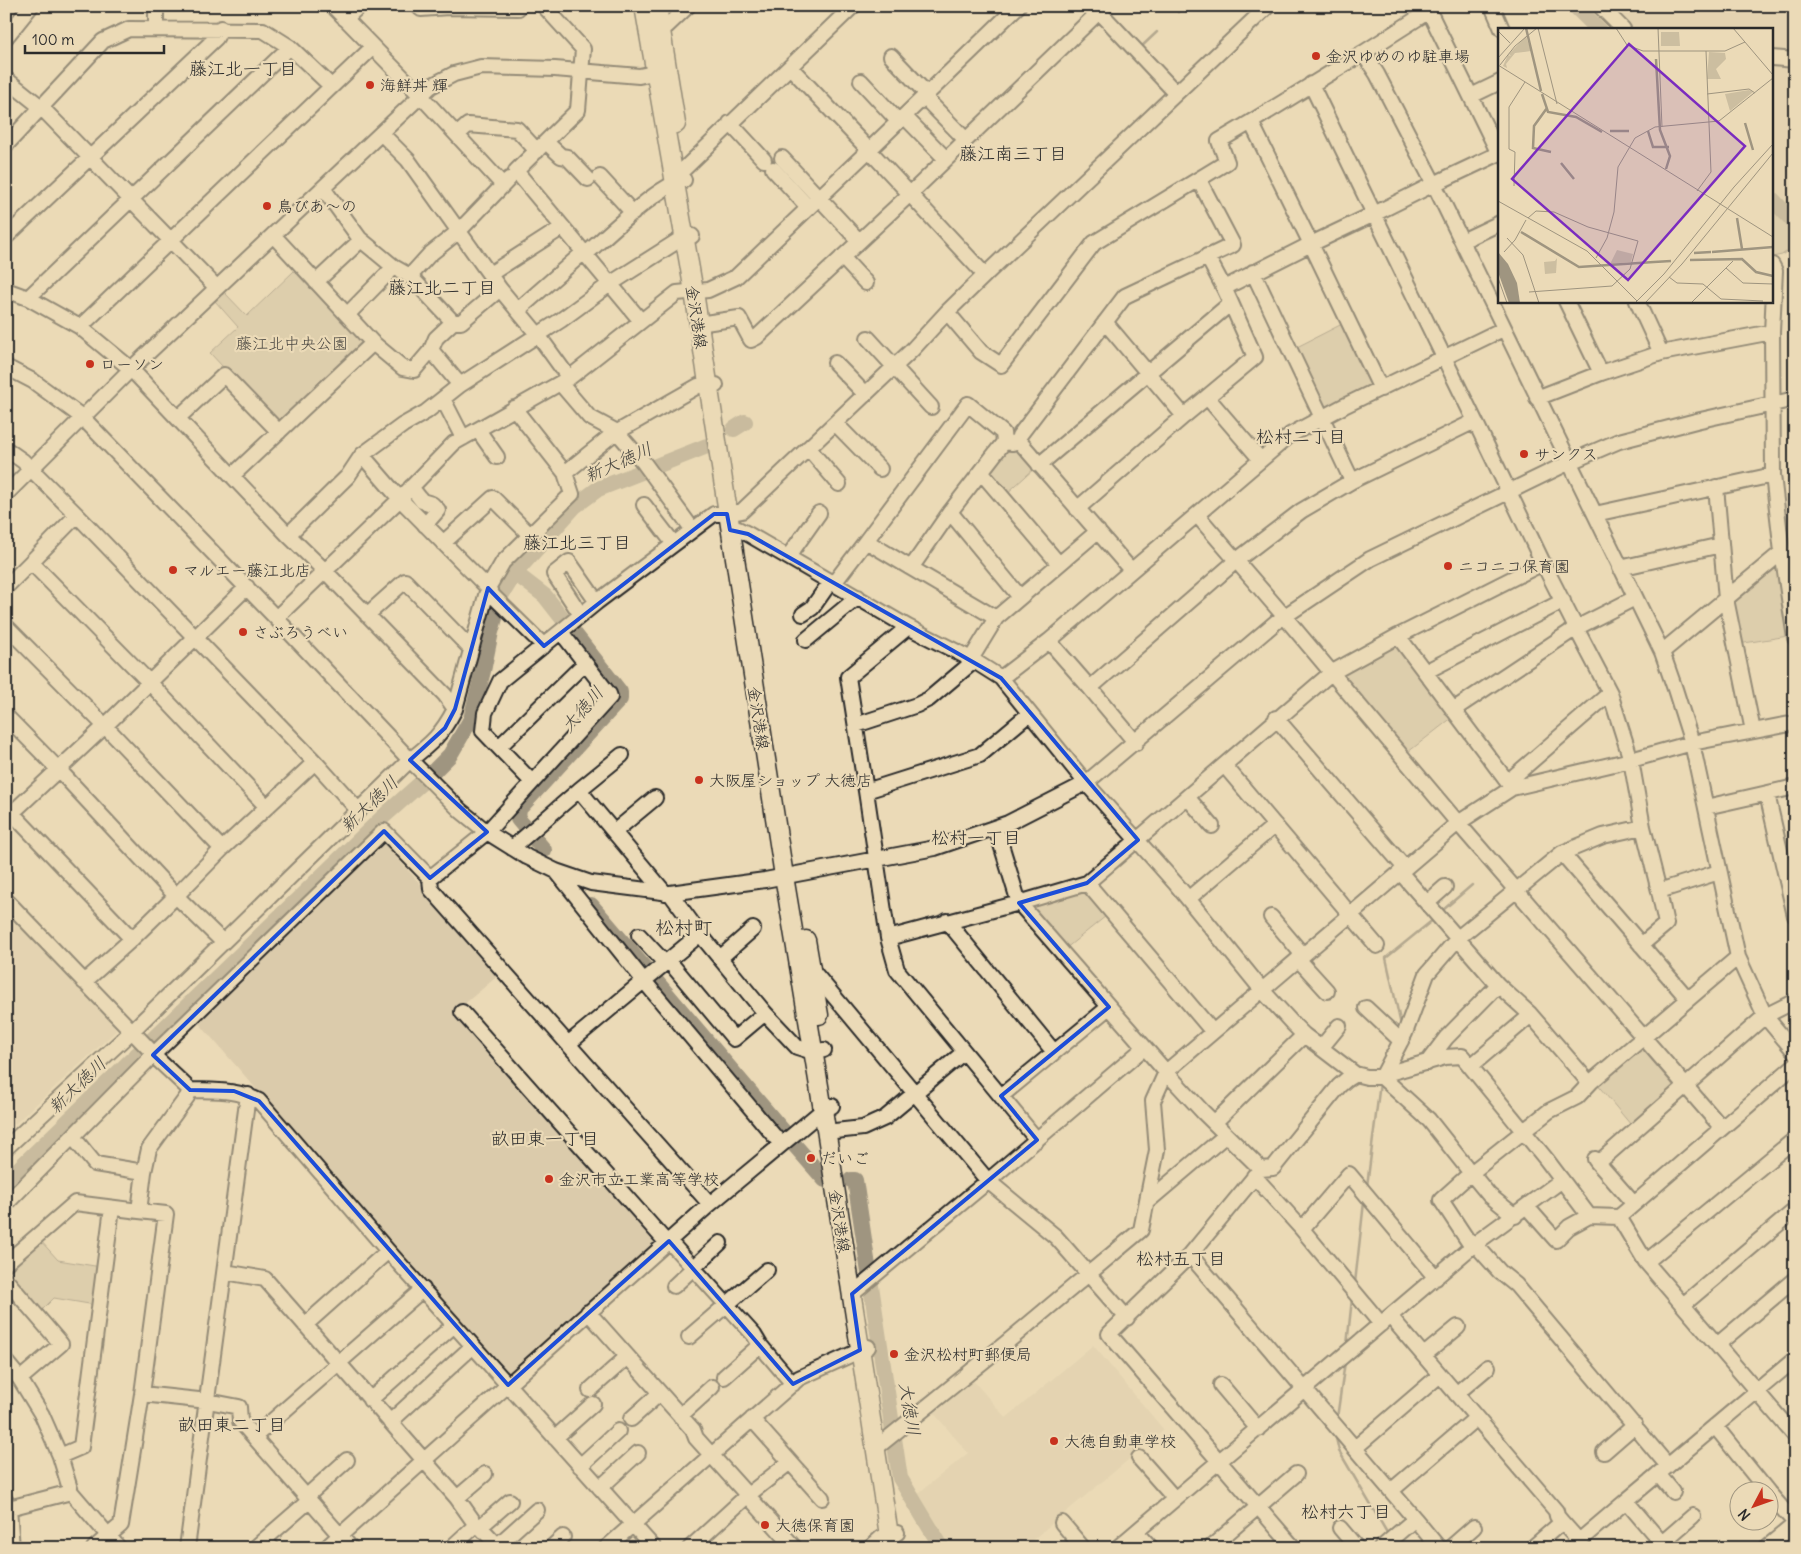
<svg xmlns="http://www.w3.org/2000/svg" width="1801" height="1554" font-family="Delius,'Klee One',sans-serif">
<rect width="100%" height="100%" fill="#ebdab7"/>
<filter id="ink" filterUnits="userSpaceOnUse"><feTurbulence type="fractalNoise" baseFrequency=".02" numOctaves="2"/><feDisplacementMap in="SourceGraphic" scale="10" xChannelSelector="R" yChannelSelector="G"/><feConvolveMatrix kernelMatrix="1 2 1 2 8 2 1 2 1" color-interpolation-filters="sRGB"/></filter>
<g filter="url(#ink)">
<path fill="#dbcbab" d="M1584,6H1795V216L1772,194V29H1606Z
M383,842L500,974L456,1011L654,1242L506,1375L197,1021L377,843Z
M6,911L112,1022L116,1031L6,1132Z
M1093,1345L1164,1430L1023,1548H948L916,1495L968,1453L932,1411L971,1378L1006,1418Z"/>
<path fill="#ccbea0" stroke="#7c7466" d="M1772,209C1781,218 1795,232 1795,245L1782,255L1772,257Z
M294,271L361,341V348L282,423L276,424L210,353L238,327L215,301L224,292L247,316Z
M1344,323L1372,382L1371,387L1330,408H1323L1295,348Z
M1005,446L1021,448L1036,467L1005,495L988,469Z
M1771,566L1777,570L1788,636L1738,644L1732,601Z
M1394,645L1400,646L1453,717L1408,752L1343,676L1344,670Z
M1082,890L1087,891L1106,916L1065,949L1030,909L1031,905Z
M1642,1049L1672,1084L1674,1090L1631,1125L1596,1083L1633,1051Z
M40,1240L58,1260L101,1267L95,1305L54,1298L40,1312L7,1274V1268Z"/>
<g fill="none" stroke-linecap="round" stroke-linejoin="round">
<path stroke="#716b5e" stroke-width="2.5" d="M1178,12L1184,6
M1140,48L1157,32
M1443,910L1472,885
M1401,1025L1386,958L1434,919
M1367,1186L1380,1083
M1355,1283L1364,1202
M1347,1345L1352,1299
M1337,1418L1345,1362
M1335,1434L1339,1451L1389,1536"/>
<path stroke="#9f9580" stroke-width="16" d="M1575,6L1598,29
M1772,199L1795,223
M734,429L745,422
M515,573L545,596L620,692V699L519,809L518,819L544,850
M591,905L648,972
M655,980L783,1131
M791,1141L825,1180H827
M851,1180H855L900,1478L942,1548
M6,1181L384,816L430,775L450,755L471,719L483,671L491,632L502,594L515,573L575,506L598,489L707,446"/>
<defs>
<path id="minor" d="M333,6L421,96L503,185
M418,6L421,9L448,7L518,8L519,6
M544,6L583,49L578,110L516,171L641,321
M1094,6L1176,93
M1492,6L1502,29
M1600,6L1623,29
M345,19L359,6
M156,28V6
M660,28L667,26L688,6
M6,37L31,6
M1363,53L1429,11L1499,154
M891,56L927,94
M1772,58L1795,60
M790,67L869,150L1018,6
M6,79L41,107L217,288
M861,81L898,121
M1311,84L1374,214L1311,244L1381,389
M1471,96L1500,82
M924,97L966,140
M904,116L946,159
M730,123L764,160
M381,133L408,160L500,289
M457,135L468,125L517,129L537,151
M546,142L561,156L567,157L588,179
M6,145L103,41L129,29L263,30L290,47L331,86
M1500,153L1434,184L1662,652L1675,689L1692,743L1738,957L1765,1016L1795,1052
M782,158L859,241
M773,169L808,207
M683,170L853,6
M600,177L633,213
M323,188L360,239L394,267L410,276L453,322H461L500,289L538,335L569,378L677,293L708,290L736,277L869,150L985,275L1268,6
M273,235L373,343L403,368L414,370L431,350L436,338L453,322
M6,237L216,38L221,28
M1462,241L1500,223
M586,254C606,236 660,184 684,180
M1207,256L1224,288
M842,257L866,283
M1253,272L1352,481
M490,274L563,227
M410,276L429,255L459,231L509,179
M316,282L361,240
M6,290L28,298L80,327L131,369L288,535L325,571L445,695L455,709C442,734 432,743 410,760L132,1031L6,1148
M28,298L290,47
M1566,301L1601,373
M1231,303L1255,357L1207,397L1261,460
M518,310L584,252
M947,312L985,275
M347,315L394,267
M1105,322L1184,416L1207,397
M698,324L739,318L751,340L757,337L910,194L1105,6
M80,327L373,47
M868,338L931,407
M431,350L460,385
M1661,353L1772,332
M835,363L865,394
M6,367L33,381L82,417L276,618L410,760L461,811L487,832L527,857L556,871L591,883L670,893L765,880L935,848L1008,823L1086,783L1276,622L1370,559L1570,462L1619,441L1696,421L1795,399
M560,383L589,417L617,432L644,463L693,530
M1537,398L1601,373L1661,353L1637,301
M443,399L463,438
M514,408L565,473
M178,418L224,375L279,432
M835,423L880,469
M478,430L497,457
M1019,441L1131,570
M808,448L839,484
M6,449L23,461L77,515L315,762L358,810
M362,455L403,425L426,412L460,385L561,320L610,284L684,237L692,236
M1039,465L1231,303L1224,288L1311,244L1251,122L1363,53L1377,74L1434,184L1374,214L1475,421
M981,472L1059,564
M232,476L373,343
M411,487L422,501L432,504L438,510L425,525
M1716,487L1726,599L1753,731
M6,494L131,369L431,86L454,74L481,67L555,69L639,76L664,71
M644,505L674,544
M1077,509L1184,416
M950,512L1020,597
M1595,514L1773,475
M1197,515L1284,616L1458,823L1512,788L1631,760L1692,743L1795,723
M730,530L738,529L748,534L908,627L971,659L1001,678L1086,783L1176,884L1262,990L1293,1024L1304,1035L1355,1074L1367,1077H1382L1389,1073L1445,1057L1462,1056L1546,1159L1589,1216L1619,1217L1646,1262L1795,1139
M288,535L348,476L362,455L400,499L488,588L503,562L572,494L565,473L612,435L698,386L716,385
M866,541L968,404L1003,433L1004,442
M443,543L493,498L530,535
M1782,552L1795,638
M788,557L819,513
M31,562L77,515
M1543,563L1576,628L1635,598
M911,568L996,618
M1620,568L1721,545
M834,583L866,541L911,568L950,512L1004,442L1012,443L1019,441V436L1125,296L1233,245L1199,180
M6,587L31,562L149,682L267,807
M803,614L812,608L831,581
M367,615L405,581L471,649
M581,615L554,574L569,562L597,602
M276,618L400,499L454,443L569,378
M6,626L105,726L222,849L315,762
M806,640L858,597
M1049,641L1090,688
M1662,652L1782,552L1773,475L1772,332L1775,271L1772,265
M971,659L996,618L1098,531
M1425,672L1563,601
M1001,678L1049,641L1290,435L1344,406L1503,329
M455,709L488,588L493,596L544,646
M1453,710L1576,628L1610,693L1631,760L1643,827L1659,891L1719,872
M1029,714L980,755L866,791L888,938L1019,903L1166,1072L1458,823L1722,1128
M6,716L58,769L176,896L222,849
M1276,718L1405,868
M856,725L917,705L929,699L974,661
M1136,743L1090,688L1237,560L1301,511L1352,481L1475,421L1543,563L1398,636L1512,788
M499,747L585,663
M1224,765L1377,946
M532,782L483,731L485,713L500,681L597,602L714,514H727L742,511L912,350L947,312L981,352L1001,365L1094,243L1227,162L1219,141L1251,122
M1512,788V778L1610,693
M579,790L622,755
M866,791L848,677L908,627
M1767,794L1795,916
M1187,797L1212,826
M6,807L12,813L105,726L247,587
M1706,807L1795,787
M6,818L12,813L132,939L176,896L223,942
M1643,827L1603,836L1562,853L1458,938L1427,974L1405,1033L1382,1077L1429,1120L1471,1173L1549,1111L1577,1097L1591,1082L1738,957
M996,828L1019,903L1087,883L1331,673L1398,636
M614,832L655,798
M512,848L579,790L665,893
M1562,853L1688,999
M556,871L644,981L781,1144
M1400,872L1498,985L1530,1014L1586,1079L1591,1082
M430,878L431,889L568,1044L700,934L670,893
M1087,883L1213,1032
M1188,899L1275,825
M6,900L150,1050L153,1055L190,1090C214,1091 237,1089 259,1101L388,1251L654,1548
M1427,903L1445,887
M1271,917L1303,955
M947,921L1054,1052
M700,934L765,1013L797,1047L813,1052L824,1050
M639,935L665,963
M888,938L897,970L1037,1140
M1641,945L1666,924L1659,891
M720,958L753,929
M1298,959L1327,991
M668,960L734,1039L765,1013
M812,970L988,1181L1056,1237L1127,1318
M84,982L132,939
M1366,1008L1401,1041
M462,1012L667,1243
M568,1044L710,1204
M1321,1048L1339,1026
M1427,1063L1446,1038L1498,985
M1471,1066L1531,1015
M1001,1096L1109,1007
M1214,1123L1304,1035
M835,1131L863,1128L885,1118L964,1052
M1595,1159L1598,1163L1765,1016L1795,1001
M1598,1163L1634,1204
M144,1172L149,1149L187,1097L190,1090
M1254,1176L1301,1228L1381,1324
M1147,1202L1226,1135
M6,1204L153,1055L384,831L430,878L487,832L610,697L609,694L561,632
M1527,1207L1556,1240L1569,1227L1589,1216
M1619,1217L1795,1065
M1302,1229L1349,1174L1436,1278
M669,1241L754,1335L760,1345L793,1384
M1475,1244L1500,1272L1516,1285L1668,1466
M1472,1247L1441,1200L1471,1173L1489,1195L1515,1216
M1190,1255L1415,1519
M1646,1262L1795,1436
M6,1263L75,1203L139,1211L144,1172L95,1164L73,1137
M225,1272L265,1279L457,1498L476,1525L480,1527L500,1548
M6,1280L61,1344L20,1379
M674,1286L720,1243
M852,1294L988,1181L1144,1048
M1683,1305L1795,1210
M588,1312L693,1430L696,1438L795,1548
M1390,1316L1556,1511L1557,1516L1562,1522
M305,1325L388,1251
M689,1337L767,1270
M1717,1345L1795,1279
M1424,1355L1458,1327
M6,1362L20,1379L42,1415L60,1456L71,1492L119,1548
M724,1377L760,1345
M1221,1385L1258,1429
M590,1390L627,1357
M142,1394L208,1401L239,1407L240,1421L351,1548
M1456,1394L1488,1367
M370,1400L454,1325
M680,1416L712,1387
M631,1419L660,1393
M752,1419L822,1498
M390,1422L473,1346
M1715,1426L1768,1492
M254,1437L423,1289
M555,1438L593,1404
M876,1448L1006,1343L1141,1230L1157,1150L1153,1101L1166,1072L1203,1112L1261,1169
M1355,1448L1440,1375
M1604,1452L1635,1425
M60,1456L81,1447L112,1208
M1139,1458L1175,1499
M580,1466L618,1431
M1658,1474L1673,1492
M600,1488L638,1453
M1391,1491L1476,1418
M1768,1492L1795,1523
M307,1496L347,1460
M457,1498L485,1474
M6,1501L9,1508L12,1548
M9,1508L71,1492
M1062,1523L1083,1548
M480,1527L510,1501
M1340,1528L1357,1548
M1137,1532L1151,1548
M1662,1543L1693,1516
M498,1545L537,1510
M94,1548L121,1525L142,1394L166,1214L139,1211
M187,1548L248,1095
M255,1548L264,1540
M272,1548L264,1540L310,1500
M326,1548L710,1204L823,1110L832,1106
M451,1548L476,1525
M551,1548L563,1537
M606,1548L799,1378L868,1347
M690,1548L748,1495L790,1462
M870,1548L881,1538L897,1533
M1117,1548L1476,1243L1562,1180
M1210,1548L1296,1474
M1294,1548L1109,1334L1190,1255L1261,1169L1273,1168L1339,1086L1347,1079L1355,1074
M1381,1548L1415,1519L1439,1548
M1450,1548L1474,1527
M1532,1548L1562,1522L1579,1541L1626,1501
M1666,1548L1626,1501L1795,1359
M1766,1548L1795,1524"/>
<path id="major" d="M644,6L694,292L784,876L823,1110L891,1548
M657,6L676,124
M806,940L819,1015"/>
</defs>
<use href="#minor" stroke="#2b2b2b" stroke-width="18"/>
<use href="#major" stroke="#2b2b2b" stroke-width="21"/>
<use href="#minor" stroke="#ebdab7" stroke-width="14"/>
<use href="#major" stroke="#ebdab7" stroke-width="18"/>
</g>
</g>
<path d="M0 0H1801V1554H0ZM714,514H727L730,530L748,534L1001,678L1138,840L1087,883L1019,903L1109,1007L1001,1096L1037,1140L852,1294L860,1350L793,1384L669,1241L508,1385L259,1101L234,1091L190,1090L153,1055L384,831L430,878L487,832L410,760L445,728L455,709L488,588L544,646Z" fill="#ebdab7" fill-opacity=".55" fill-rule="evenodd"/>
<path fill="none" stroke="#1d4ed8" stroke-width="4" stroke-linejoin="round" d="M714,514H727L730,530L748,534L1001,678L1138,840L1087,883L1019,903L1109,1007L1001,1096L1037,1140L852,1294L860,1350L793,1384L669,1241L508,1385L259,1101L234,1091L190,1090L153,1055L384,831L430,878L487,832L410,760L445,728L455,709L488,588L544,646Z"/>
<g fill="#c8321e" stroke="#ebdab7" stroke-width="2">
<circle cx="1316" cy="56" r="5"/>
<circle cx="370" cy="85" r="5"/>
<circle cx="267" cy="206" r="5"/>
<circle cx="90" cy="364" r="5"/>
<circle cx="1524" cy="454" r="5"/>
<circle cx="1448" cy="566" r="5"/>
<circle cx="173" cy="570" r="5"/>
<circle cx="243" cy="632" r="5"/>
<circle cx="699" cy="780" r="5"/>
<circle cx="811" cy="1158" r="5"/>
<circle cx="549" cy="1179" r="5"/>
<circle cx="894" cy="1354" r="5"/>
<circle cx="1054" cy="1441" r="5"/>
<circle cx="765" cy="1525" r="5"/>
</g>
<g text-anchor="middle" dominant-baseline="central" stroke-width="4.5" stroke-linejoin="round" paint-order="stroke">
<g font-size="16" fill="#2b2b2b" stroke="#ebdab7" text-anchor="start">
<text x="1326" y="56">金沢ゆめのゆ駐車場</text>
<text x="380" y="85">海鮮丼 輝</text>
<text x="277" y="206">鳥びあ〜の</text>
<text x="100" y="364">ローソン</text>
<text x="1534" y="454">サンクス</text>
<text x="1458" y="566">ニコニコ保育園</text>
<text x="183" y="570">マルエー藤江北店</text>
<text x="253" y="632">さぶろうべい</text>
<text x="709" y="780">大阪屋ショップ 大徳店</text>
<text x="821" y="1158">だいご</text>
<text x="559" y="1179">金沢市立工業高等学校</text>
<text x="904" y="1354">金沢松村町郵便局</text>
<text x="1064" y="1441">大徳自動車学校</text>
<text x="775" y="1525">大徳保育園</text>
</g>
<g font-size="16" fill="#2b2b2b" stroke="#ebdab7">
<text transform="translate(697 317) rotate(81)">金沢港線</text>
<text transform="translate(759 718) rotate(81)">金沢港線</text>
<text transform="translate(840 1221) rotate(81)">金沢港線</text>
</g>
<g font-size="16" fill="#4b4842" stroke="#ebdab7">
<text x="292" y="343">藤江北中央公園</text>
</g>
<g font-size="18" fill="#2b2b2b" stroke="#ebdab7">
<text x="243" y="68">藤江北一丁目</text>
<text x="1013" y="153">藤江南三丁目</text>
<text x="442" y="287">藤江北二丁目</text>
<text x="1301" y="436">松村二丁目</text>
<text x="577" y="542">藤江北三丁目</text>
<text x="976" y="837">松村一丁目</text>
<text x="545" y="1138">畝田東一丁目</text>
<text x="1181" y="1258">松村五丁目</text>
<text x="232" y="1424">畝田東二丁目</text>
<text x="1346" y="1511">松村六丁目</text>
</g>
<g font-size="18" font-style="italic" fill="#484640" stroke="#ebdab7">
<text transform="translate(618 462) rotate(-24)">新大徳川</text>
<text transform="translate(582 709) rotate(-49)">大徳川</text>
<text transform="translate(369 804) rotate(-44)">新大徳川</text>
<text transform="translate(77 1085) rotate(-44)">新大徳川</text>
<text transform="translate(910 1409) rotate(81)">大徳川</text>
</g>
<g font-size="19" fill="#2b2b2b" stroke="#ebdab7">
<text x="684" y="927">松村町</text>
</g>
</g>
<g transform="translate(1498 28)">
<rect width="275" height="275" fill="#ebdab7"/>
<path d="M163,4H181L182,18H163ZM28,8L33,23L17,25L8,36L9,40L5,38L10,27L13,28L11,26ZM211,24L227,25L228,31L218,41L223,51H209ZM251,62L255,64L232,83L227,66ZM119,222L135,226L133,234L112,236ZM59,230L58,245L47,246L46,234L57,233Z" fill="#ccbea0"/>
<path d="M0,224L10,236L19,255L22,275H11L0,244Z" fill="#9f9580"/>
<path fill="none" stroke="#9f9580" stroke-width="2.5" d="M28,0L43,63M158,31L162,102L172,128L168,141M44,66L50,84L78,89L104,104M49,80L36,98L35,120L53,124M247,95L255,122M112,103H131M150,103L155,119H171M63,135L76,151M239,190L244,221M23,204L81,239L156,234M214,224L275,219M196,225L213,224M192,232L244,231L258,244L275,248M156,234L173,233"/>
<path fill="none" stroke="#9e947f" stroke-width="1" d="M40,0L59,76M118,0L129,17L145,23H227L247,14M160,0L164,99M235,0L275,47M0,3L12,15M0,30L27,0M0,37L275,209M2,37L17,18L39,0M209,66L251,61L257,65M16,158L17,124L11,121V79L27,54M199,163L213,144L208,23M0,173L89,223L139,273M30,190L38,183L56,184L90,199L140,213L132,241L114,258L31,264M9,210L25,227L41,275M6,224L17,212L28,192M98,230L109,210L116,184L120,139L137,110L157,99L221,93L275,50M228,240L245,255L275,256M171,249L179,255L205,256L223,271L265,273M0,250L9,275M137,275L166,246L236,159L275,116M147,275L184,236L275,125M193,275L235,233"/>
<path fill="#7b2cbf" fill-opacity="0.15" stroke="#7b2cbf" stroke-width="2.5" d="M131,16L247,118L130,252L14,151Z"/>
<rect width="275" height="275" fill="none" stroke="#2b2b2b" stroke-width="2.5"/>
</g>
<rect width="1801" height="1554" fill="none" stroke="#ebdab7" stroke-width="25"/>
<rect x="12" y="12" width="1776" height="1529" fill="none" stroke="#2b2b2b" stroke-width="2" filter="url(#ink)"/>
<g transform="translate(1754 1506) rotate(229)"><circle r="24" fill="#ebdab7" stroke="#9e947f"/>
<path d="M0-4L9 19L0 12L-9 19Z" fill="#c8321e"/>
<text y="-8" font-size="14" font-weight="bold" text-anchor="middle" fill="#2b2b2b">N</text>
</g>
<path d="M25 45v8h139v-8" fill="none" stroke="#2b2b2b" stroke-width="2.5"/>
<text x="32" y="45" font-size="15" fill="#2b2b2b" stroke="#ebdab7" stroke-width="4" paint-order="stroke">100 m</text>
</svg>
